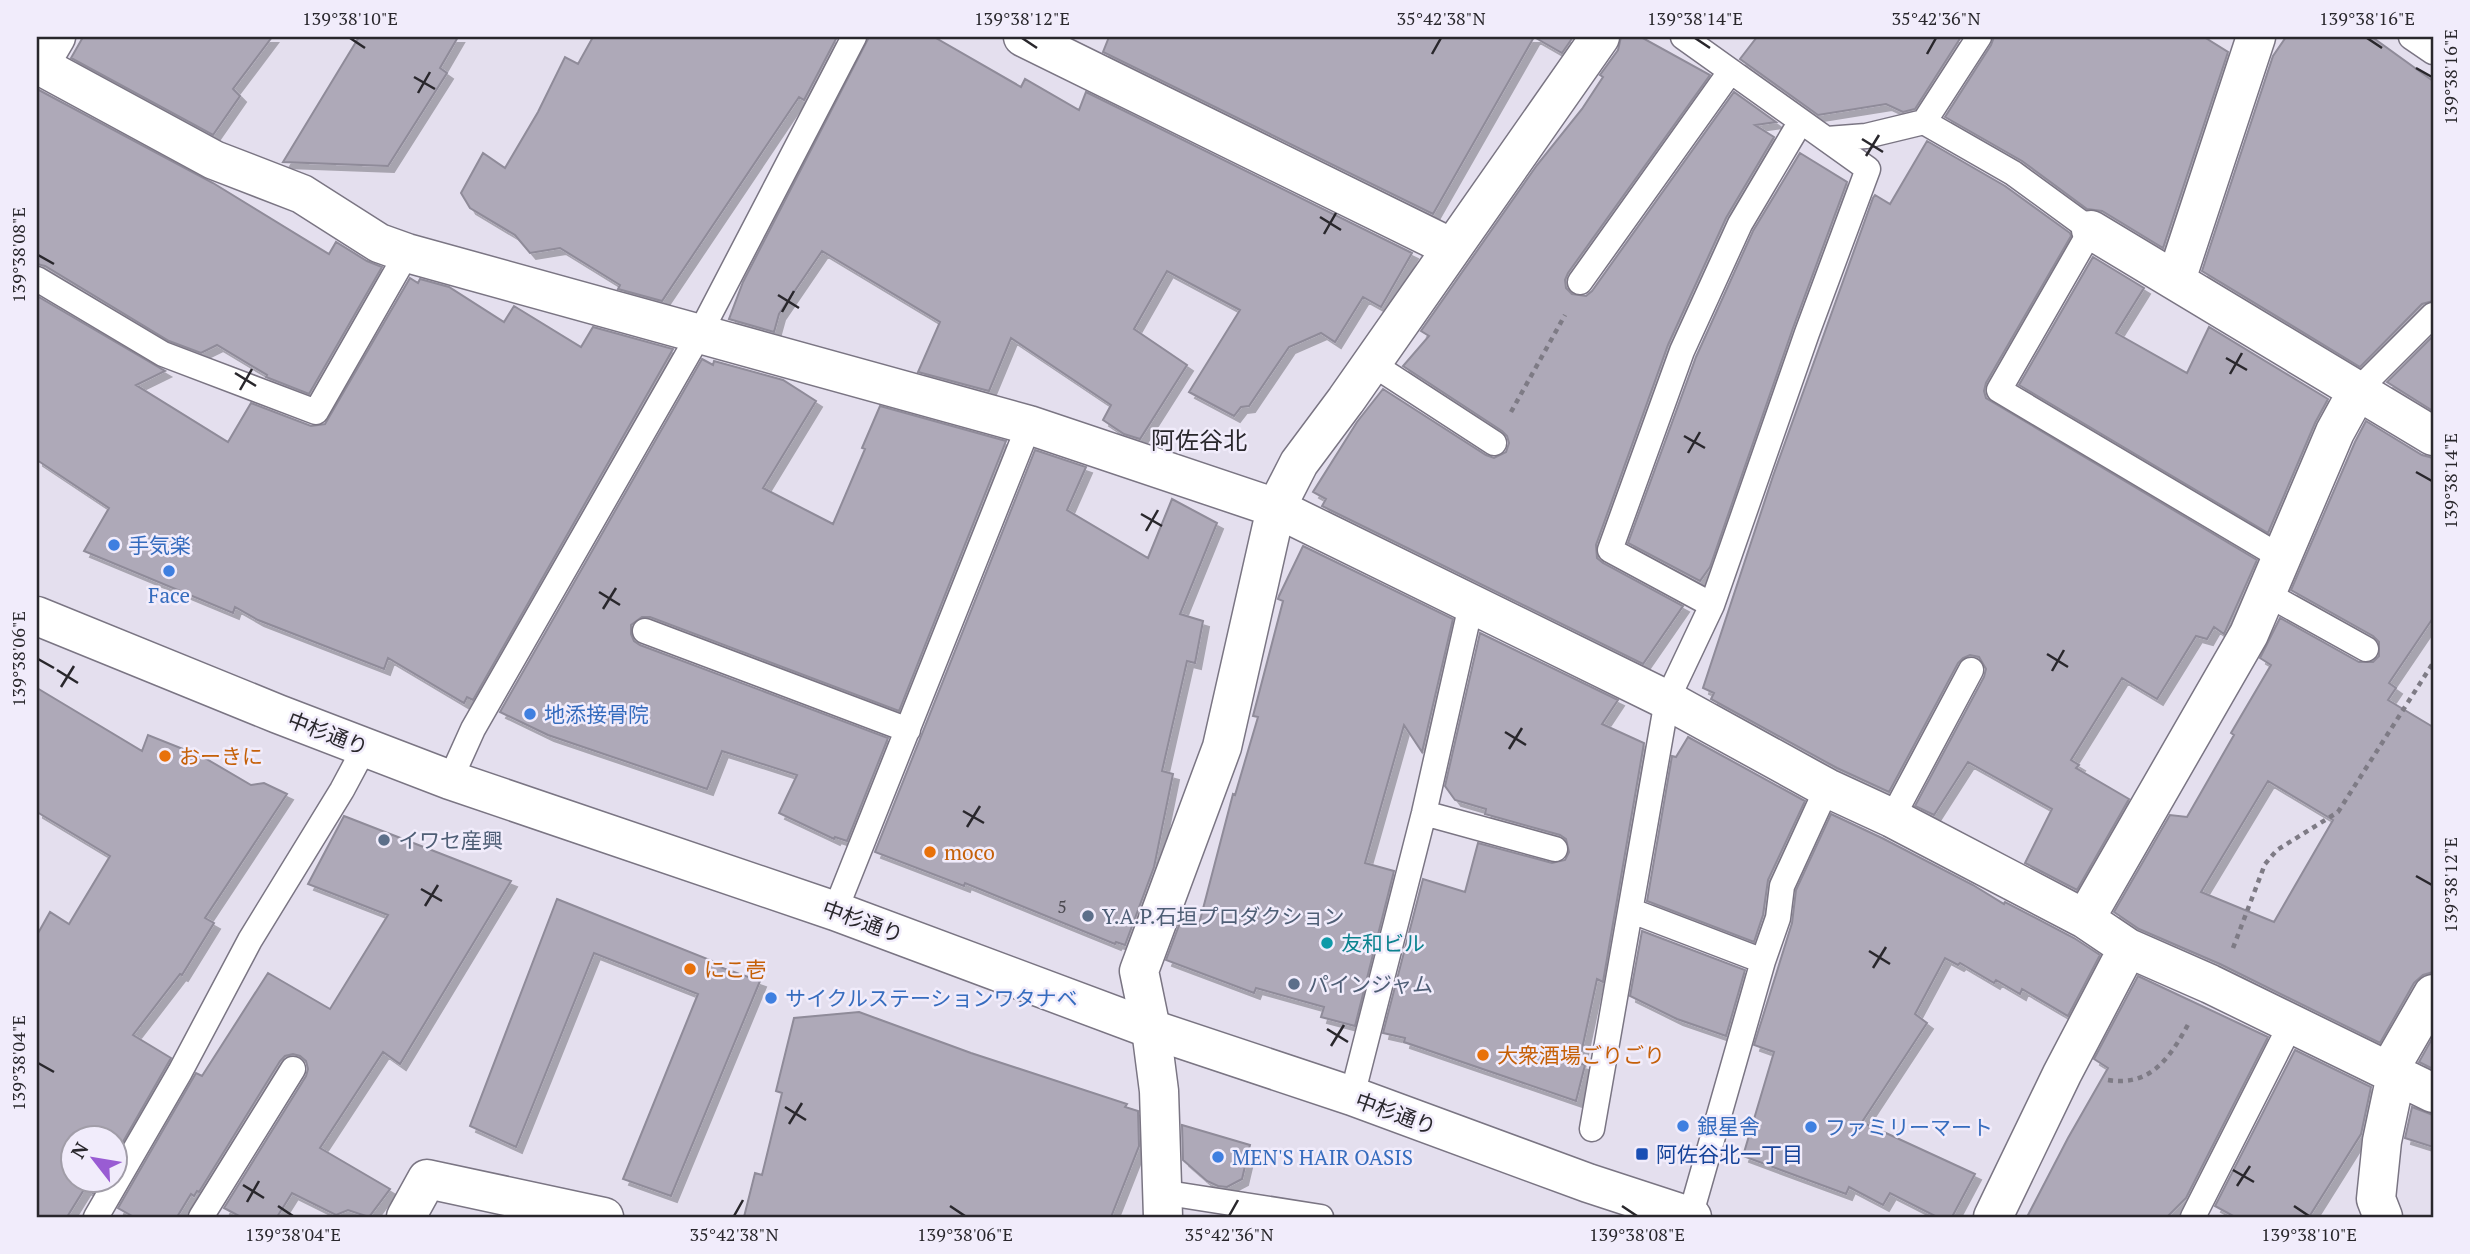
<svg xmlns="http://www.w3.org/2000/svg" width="2470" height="1254" font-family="'PT Serif','Noto Sans JP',serif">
<defs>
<filter id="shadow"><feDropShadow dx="6" dy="6" stdDeviation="0" flood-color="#0004"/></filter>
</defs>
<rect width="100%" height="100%" fill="#e4dfee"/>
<path fill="#aea9b8" stroke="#8f8b99" stroke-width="2" fill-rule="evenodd" filter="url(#shadow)" d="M83,37H272L233,89L240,96L213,135L71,58Z
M359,37H458L440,68L447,73L388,166L283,162Z
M593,37H837L804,100L799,97L662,301L618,289L620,285L560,248L530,253L515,235L470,208L461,193L483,153L505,168L538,112L565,57L578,64Z
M869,37H934L1021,87L1025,79L1079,110L1086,92L1412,253L1381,307L1363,297L1335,342L1321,333L1289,347L1249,406L1241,407L1234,416L1189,392L1240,310L1167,271L1134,329L1187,365L1140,439L1124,434L1103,420L1111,405L1011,338L989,391L918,372L940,322L822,251L779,314L774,332L729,319L743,282Z
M1109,37H1573L1562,53L1534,37L1433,214L1103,52Z
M1621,37H1641L1710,75L1568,273L1565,280L1566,288L1572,294L1586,296L1592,291L1734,92L1776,122L1755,125L1774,137L1726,218L1668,345L1596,545L1597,558L1603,563L1683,606L1643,664L1322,506L1326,499L1313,492L1357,422L1383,389L1486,455L1494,458L1506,452L1509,443L1507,436L1502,431L1403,366L1429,336L1421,331L1537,165L1582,109L1603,77L1600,75L1618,50Z
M1757,37H1961L1915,109L1903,112L1886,104L1818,115L1740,59Z
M1994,37H2204L2228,52L2163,248L2102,211L2087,209L2022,161L1945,117L1991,45Z
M2286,37H2372L2433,81V301L2422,304L2360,367L2202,271L2273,56Z
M37,89L213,183L329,254L336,242L367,261L382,267L309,394L266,377L267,375L217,345L201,353L169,341L45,266L37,264Z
M1927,141L2005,186L2070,233L2071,236L1986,383L1984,391L1986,398L2257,560L2224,634L2214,627L2207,639L2196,636L2157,699L2122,678L2071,760L2079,765L2076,768L2129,799L2077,890L2025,863L2052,809L1968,762L1934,815L1915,806L1984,677L1986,669L1979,657L1970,655L1963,658L1958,663L1889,792L1837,768L1711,699L1714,693L1703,688L1773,476L1873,198L1875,195L1890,204Z
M1800,153L1847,182L1793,328L1710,567L1700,581L1628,543L1696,357L1753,231Z
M2093,257L2144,288L2116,333L2187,373L2209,327L2328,399L2315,423L2268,533L2019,385Z
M410,278L418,283L420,279L449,287L504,322L514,306L581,347L593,327L673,349L473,700L467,697L464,703L388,658L384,669L258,620L235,607L233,613L84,551L109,508L37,460V296L165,371L136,385L228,442L251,403L311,426L325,424Z
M2433,336V411L2387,382Z
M702,359L713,365L714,361L783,380L816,401L763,488L833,524L865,449L862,448L880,406L1006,441L899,711L650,617H642L631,625V634L634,641L640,645L888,738L847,841L835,837L834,839L779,813L797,775L722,751L707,789L548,735L500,712Z
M2366,421L2422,455L2433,458V618L2389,683L2396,688L2388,700L2433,727V972L2423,975L2414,983L2380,1043L2220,964L2139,929L2114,912L2170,815L2187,817L2234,735L2231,733L2271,665L2260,658L2280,618L2359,662H2373L2379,656V642L2373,636L2291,590L2355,442ZM2268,781L2333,820L2274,922L2201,892Z
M1035,450L1086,467L1067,510L1148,558L1172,499L1217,523L1180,614L1203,621L1195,663L1187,661L1162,771L1173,774L1154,867L1125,945L1116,942L1115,944L965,883L964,886L875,852Z
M1303,546L1453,619L1422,752L1404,725L1365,863L1394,871L1355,1026L1321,1017L1324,1007L1256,988L1254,993L1166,960L1181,920L1199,924L1233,794L1235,795L1258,717L1253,716L1283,601L1278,599L1279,596Z
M1480,633L1618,700L1602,724L1644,743L1603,982L1597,979L1579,1063L1585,1065L1576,1101L1404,1042L1405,1038L1383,1033L1423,879L1465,892L1478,843L1552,863L1565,860L1569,852L1566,839L1560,835L1485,814L1486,809L1455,800L1445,786Z
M37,688L142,751L148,735L203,757L251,785L264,783L287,794L205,918L214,923L182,975L180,974L133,1035L171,1058L116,1154V1138H74V1180H100L93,1193L85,1188L67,1217H37V935L50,912L69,924L110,856L37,812Z
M1688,737L1805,801L1768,880L1763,915L1754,942L1647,901L1672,756L1676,757Z
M1831,814L1882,838L1973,885L2004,904L2005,902L2074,938L2100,955L2068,1016L2022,989L2020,994L1996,980L1994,983L1960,963L1958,965L1945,958L1915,1014L1927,1023L1862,1122L1975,1174L1952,1217H1937L1890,1193L1883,1205L1849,1187L1846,1194L1743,1156L1774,1052L1754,1045L1792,923L1796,890Z
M344,816L511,881L400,1064L383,1052L320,1148L390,1189L369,1217L348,1210L336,1215L292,1193L277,1217H241L224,1208L306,1076L308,1069L306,1061L300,1056L293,1054L285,1056L280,1061L199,1192L197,1191L194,1196L191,1194L177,1217H134L118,1208L196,1073L202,1076L268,973L330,1009L388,915L308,884Z
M557,899L715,962L714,965L760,981L671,1196L623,1179L698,994L594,953L516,1147L470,1126Z
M1642,931L1745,970L1726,1036L1677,1019L1630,996Z
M2138,976L2268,1037L2186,1198L2167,1217H2027L2068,1138L2108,1068L2094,1059Z
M859,1012L971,1053L1127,1104L1125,1107L1138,1111L1139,1146L1111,1217H744L755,1173L762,1175L782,1093L776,1091L794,1018Z
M2433,1037V1069L2419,1062Z
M2295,1050L2371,1087L2361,1134L2309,1217H2235L2215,1206Z
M2412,1107L2433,1115V1147L2405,1138Z
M1182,1125L1250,1145L1242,1179L1227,1187L1218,1186L1207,1181L1183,1160Z"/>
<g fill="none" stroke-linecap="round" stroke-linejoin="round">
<defs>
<path id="service" d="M2411,37L2433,52
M1924,122L1979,37
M1827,139L1866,136L1924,122L2013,173L2091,230L1999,390L2282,558
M37,279L163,354L316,412L407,253
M1580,282L1730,72
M1371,363L1494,443
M2358,390L2433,315
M2267,594L2366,649
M1712,605L1610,550L1682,351L1740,224L1801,121
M645,631L908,730
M450,780L473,729L700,333L854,37
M1424,813L1555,849
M1892,818L1971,670
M835,911L1029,425
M1632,911L1763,961
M1352,1096L1424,813L1471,605
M1592,1129L1667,700L1712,605L1807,333L1868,169L1683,37
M1161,1192L1321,1217
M96,1217L180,1072L250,940L342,790L365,747
M201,1217L293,1069
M1690,1217L1763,961L1778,918L1782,886L1827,788
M2193,1217L2291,1024"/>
<path id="minor" d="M1023,37L1452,248
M37,64L214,160L302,194L379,243L407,253L1029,425L1276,508L1667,700L1827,788L1892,818L2085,919L2128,948L2210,984L2433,1093
M39,66L56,37
M2091,230L2433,436
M2176,280L2256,37
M2085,919L2249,634L2335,432L2358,390
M2388,1072L2433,994
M406,1217L427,1179L604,1217
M1163,1217L1159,1091L1151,1029L1139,971L1222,747L1276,508L1299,463L1346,400L1600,37
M1993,1217L2062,1074L2128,948
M2383,1217L2376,1199L2382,1141L2396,1075"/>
<path id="secondary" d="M37,616L278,714L450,780L835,911L1151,1029L1352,1096L1588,1183L1692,1217"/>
</defs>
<use href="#service" stroke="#7a7583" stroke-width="27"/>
<use href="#minor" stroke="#7a7583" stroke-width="41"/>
<use href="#secondary" stroke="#7a7583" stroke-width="41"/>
<path stroke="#7e7b85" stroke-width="4.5" stroke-dasharray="5 5" stroke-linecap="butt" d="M1511,412L1565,315
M2233,948L2265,864L2277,850L2338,812L2433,663
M2108,1080C2152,1087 2171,1056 2190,1021"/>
<use href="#service" stroke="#fff" stroke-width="24"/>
<use href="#minor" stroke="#fff" stroke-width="38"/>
<use href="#secondary" stroke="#fff" stroke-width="38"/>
</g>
<path fill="none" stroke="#29272c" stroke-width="2.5" d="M350,38L365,48M1022,38L1037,48M1695,38L1710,48M2367,38L2382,48M1432,54L1441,38M1927,54L1936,38M2416,68L2432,77M414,77L435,89M418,93L430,72M1862,139L1883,152M1866,156L1879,135M1320,217L1341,230M1324,234L1336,213M38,255L54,264M778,295L799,308M782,312L794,291M2226,358L2247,370M235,373L256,386M2230,374L2242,353M240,390L252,369M1684,436L1705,448M1688,453L1700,432M2416,472L2432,481M1141,514L1162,526M1146,531L1158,510M599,592L620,605M603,609L616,588M2047,654L2068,667M38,659L54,668M57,670L78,683M2052,671L2064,650M61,687L74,666M1505,732L1526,745M1509,749L1522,728M963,811L984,823M967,827L980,806M2416,876L2432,885M421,889L442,901M425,906L438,885M1869,951L1890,964M1873,968L1886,947M1327,1029L1348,1042M1331,1046L1344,1025M38,1063L54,1072M785,1107L806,1120M789,1124L802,1103M2233,1170L2254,1182M243,1185L264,1198M2237,1186L2250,1166M247,1202L259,1181M278,1206L293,1216M950,1206L965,1216M1622,1206L1637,1216M2294,1206L2309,1216M734,1216L743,1200M1229,1216L1238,1200"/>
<g fill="#3f7fe0" stroke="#f1ecfb" stroke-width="2.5">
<circle cx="114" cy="545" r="7"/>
<circle cx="169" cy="571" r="7"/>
<circle cx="530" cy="714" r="7"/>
<circle cx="771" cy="998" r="7"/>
<circle cx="1683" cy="1126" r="7"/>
<circle cx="1811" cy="1127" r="7"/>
<circle cx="1218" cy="1157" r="7"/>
</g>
<g fill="#e8710a" stroke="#f1ecfb" stroke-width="2.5">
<circle cx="165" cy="756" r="7"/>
<circle cx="930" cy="852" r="7"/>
<circle cx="690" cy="969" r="7"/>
<circle cx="1483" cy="1055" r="7"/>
</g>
<g fill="#5c6f8a" stroke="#f1ecfb" stroke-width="2.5">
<circle cx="384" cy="840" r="7"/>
<circle cx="1088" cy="916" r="7"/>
<circle cx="1294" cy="984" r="7"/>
</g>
<circle fill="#0f9aa8" stroke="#f1ecfb" stroke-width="2.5" cx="1327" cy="943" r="7"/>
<rect fill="#1a4fb4" stroke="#f1ecfb" stroke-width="2.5" x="1635" y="1147" width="14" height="14" rx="3.5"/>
<g text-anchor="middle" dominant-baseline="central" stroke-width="5" stroke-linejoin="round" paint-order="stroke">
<g font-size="18" fill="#4a484f">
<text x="1062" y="906">5</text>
</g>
<g font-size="21" fill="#366cbe" stroke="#f1ecfb" text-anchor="start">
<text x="128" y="545">手気楽</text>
<text x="169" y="595" text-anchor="middle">Face</text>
<text x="544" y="714">地添接骨院</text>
<text x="785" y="998">サイクルステーションワタナベ</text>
<text x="1697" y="1126">銀星舎</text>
<text x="1825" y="1127">ファミリーマート</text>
<text x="1232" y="1157">MEN'S HAIR OASIS</text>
</g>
<g font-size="21" fill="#29272c" stroke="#f1ecfb">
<text transform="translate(328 733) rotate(21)">中杉通り</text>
<text transform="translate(863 921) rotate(20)">中杉通り</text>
<text transform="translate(1396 1113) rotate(20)">中杉通り</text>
</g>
<g font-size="21" fill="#c56008" stroke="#f1ecfb" text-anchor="start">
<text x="179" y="756">おーきに</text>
<text x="944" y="852">moco</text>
<text x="704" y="969">にこ壱</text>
<text x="1497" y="1055">大衆酒場ごりごり</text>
</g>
<g font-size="21" fill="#4e5e75" stroke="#f1ecfb" text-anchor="start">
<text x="398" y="840">イワセ産興</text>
<text x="1102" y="916">Y.A.P.石垣プロダクション</text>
<text x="1308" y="984">パインジャム</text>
</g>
<g font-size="21" fill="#0d838f" stroke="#f1ecfb" text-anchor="start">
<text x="1341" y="943">友和ビル</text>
</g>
<g font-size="21" fill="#164399" stroke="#f1ecfb" text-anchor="start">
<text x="1656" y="1154">阿佐谷北一丁目</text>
</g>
<g font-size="24" fill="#29272c" stroke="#f1ecfb">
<text x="1199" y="440">阿佐谷北</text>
</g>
</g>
<rect width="2470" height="1254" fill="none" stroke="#f1ecfb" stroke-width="77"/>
<g transform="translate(94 1159) rotate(301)"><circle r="33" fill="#f1ecfb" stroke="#a19da8" stroke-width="2"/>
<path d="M0-5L12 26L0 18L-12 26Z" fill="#995cd3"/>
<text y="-10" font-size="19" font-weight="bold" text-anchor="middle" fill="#29272c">N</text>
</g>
<rect x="38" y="38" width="2394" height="1178" fill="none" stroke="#29272c" stroke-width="2.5"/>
<g font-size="18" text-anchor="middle" fill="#29272c">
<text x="350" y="25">139°38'10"E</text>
<text x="1022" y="25">139°38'12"E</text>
<text x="1441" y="25">35°42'38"N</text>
<text x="1695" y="25">139°38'14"E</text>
<text x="1936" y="25">35°42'36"N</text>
<text x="2367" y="25">139°38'16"E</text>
<text transform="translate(2451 77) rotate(-90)" y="6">139°38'16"E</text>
<text transform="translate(19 255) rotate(-90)" y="6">139°38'08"E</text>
<text transform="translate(2451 481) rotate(-90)" y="6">139°38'14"E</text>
<text transform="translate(19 659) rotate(-90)" y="6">139°38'06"E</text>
<text transform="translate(2451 885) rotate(-90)" y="6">139°38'12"E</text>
<text transform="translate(19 1063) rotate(-90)" y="6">139°38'04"E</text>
<text x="293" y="1241">139°38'04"E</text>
<text x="734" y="1241">35°42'38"N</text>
<text x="965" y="1241">139°38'06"E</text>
<text x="1229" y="1241">35°42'36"N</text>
<text x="1637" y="1241">139°38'08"E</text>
<text x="2309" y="1241">139°38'10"E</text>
</g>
</svg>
